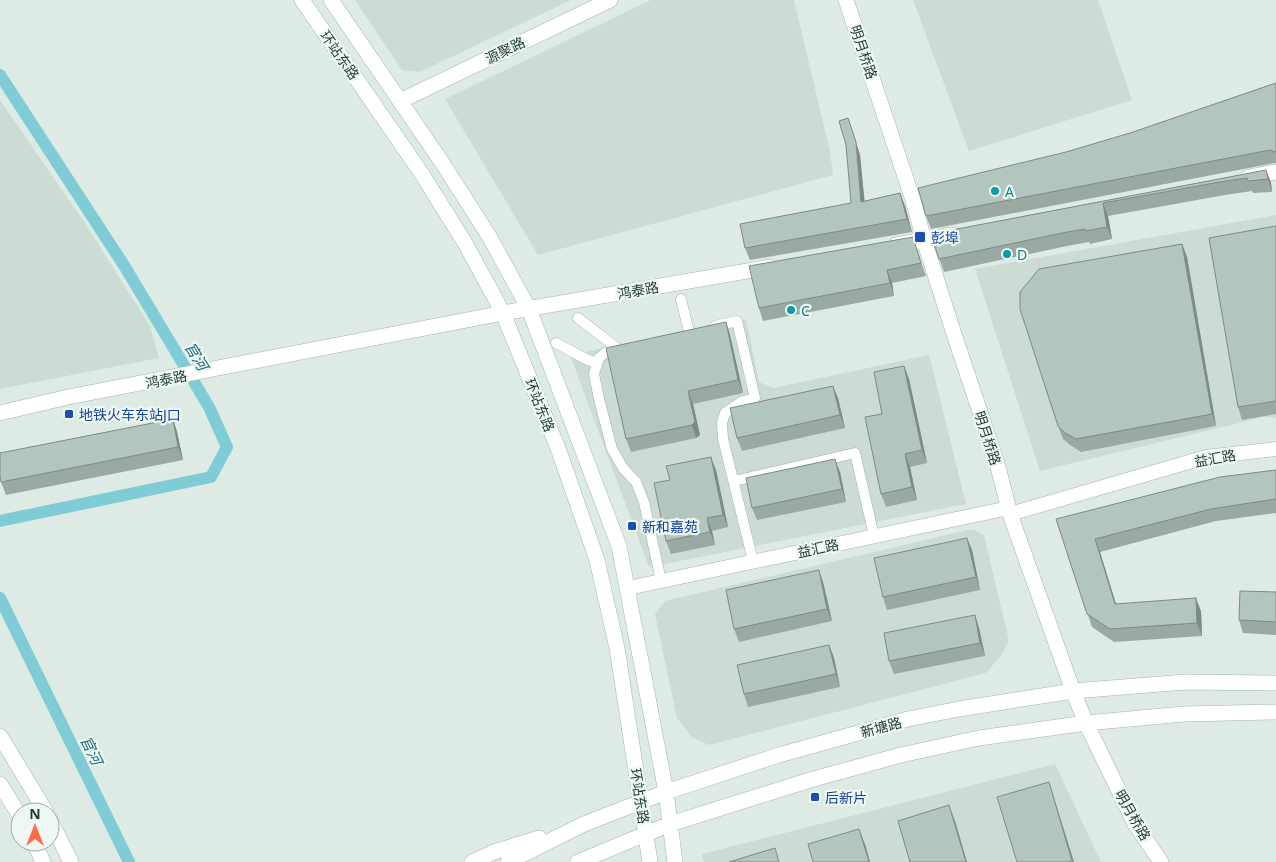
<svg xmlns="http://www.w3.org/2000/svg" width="1276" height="862" font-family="'Noto Sans','Noto Sans SC',sans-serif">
<rect width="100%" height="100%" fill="#deebe4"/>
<path fill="#ccdbd3" d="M355,0H571L420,72L402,70Z
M651,0H794L830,152L833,175L538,255L445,99Z
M913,0H1098L1132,100L969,151Z
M0,100L84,222L150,326L159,358L0,389Z
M1276,215V418L1264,417L1040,471L975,269Z
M746,319L759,382L773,388L929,355L966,504L649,567L570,355Z
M968,530H974L984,535L1009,641L1000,657L986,673L709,745L692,737L677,718L655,614L665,601Z
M1055,764L1101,862H704L702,854Z"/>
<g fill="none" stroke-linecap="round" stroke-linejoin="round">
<path stroke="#7fccd6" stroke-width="12" d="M0,75L125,267L209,407L227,447L211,477L0,521
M0,598L129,862"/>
<defs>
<path id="pedestrian" d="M681,299L689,332
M578,318L617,348
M715,326L737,321L755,398L743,401L725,413L722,423L723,439L753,561
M556,343L586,359L596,363
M618,348L606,352L599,358L594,374L599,399L612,449L623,468L636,482L644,502L661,581
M734,481L855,453L874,536"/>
<path id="minor" d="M1010,514L1206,457L1276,449
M628,588L1009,508"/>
<path id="tertiary" d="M846,0L913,200L924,240L954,334L997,463L1010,514L1073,691L1086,723L1135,824L1161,862
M400,101L610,0
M1249,177L1276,172
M896,245L952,235
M0,413L68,397L503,313L770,267"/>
<path id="secondary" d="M302,0L422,174L465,243L503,313L559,451L597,560L617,648L650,862
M331,0L443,164L489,236L529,309L619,546L666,792L675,862
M0,736L46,812
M0,784L20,816
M50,820L71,862
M34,842L43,862
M472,862L494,852L539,838
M508,862L584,824L666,792L779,755L908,719L959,709L1073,691L1186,682L1276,683
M578,862L670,824L810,780L901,755L979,738L1086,723L1184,714L1276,712"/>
</defs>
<use href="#pedestrian" stroke="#a1b3ab" stroke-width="11"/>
<use href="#minor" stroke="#a1b3ab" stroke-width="15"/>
<use href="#tertiary" stroke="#a1b3ab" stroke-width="16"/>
<use href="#secondary" stroke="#9cb8ac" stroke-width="16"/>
<use href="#pedestrian" stroke="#fff" stroke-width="10"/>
<use href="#minor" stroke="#fff" stroke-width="14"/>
<use href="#tertiary" stroke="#fff" stroke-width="15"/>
<use href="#secondary" stroke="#fff" stroke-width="15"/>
</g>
<path fill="#9aaaa3" d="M1276,83V163H1274L931,229L926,216L1066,152L1130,133Z
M848,118L860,155L864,201L900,193L905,206L912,232L750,260L745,248L851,203Z
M1266,170L1271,183L1272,192L1253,193L1252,191L1225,195L1108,216L1112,239L1090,244L1089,242L1067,246L944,272L931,234Z
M1276,226V414L1242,420L1238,407Z
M1182,244L1187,257L1216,426L1081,452L1070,445L1063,439L1058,426Z
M917,250L926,276L892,283L894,296L763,321L759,308Z
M726,322L730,335L743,393L693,404L700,435L696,438L631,452L626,439Z
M904,366L909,379L927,463L910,467L917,500L886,507L881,494L882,414Z
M838,398L845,428L742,451L737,438Z
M173,419L177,432L183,460L6,495L1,482Z
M716,470L728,527L712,531L715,545L671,554L666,541Z
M1276,470V513L1216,521L1100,552L1116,604L1201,611L1202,636L1114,642L1092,627L1056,519Z
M840,472L846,502L757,520L752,508Z
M972,550L980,590L887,610L883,597Z
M823,582L832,621L739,642L734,629Z
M1276,592V635L1243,633L1239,620Z
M975,615L979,628L985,656L894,674L889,661Z
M829,645L834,658L840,687L748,707L744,694Z"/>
<path fill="#7d8b84" d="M848,118L860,155L866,215L861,202Z
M1266,170L1271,183L1272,192L1268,179Z
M900,193L905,206L912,232L907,219Z
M1103,203L1108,216L1112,239L1107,227Z
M1182,244L1187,257L1216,426L1212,414Z
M887,270L892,283L894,296L890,283Z
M726,322L730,335L743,393L738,380Z
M904,366L909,379L927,463L922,450Z
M833,386L838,398L845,428L840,415Z
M688,391L693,404L700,435L696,438L692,425Z
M173,419L177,432L183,460L178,447Z
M905,454L910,467L917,500L912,487Z
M711,457L716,470L728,527L723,515Z
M835,459L840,472L846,502L842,489Z
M707,518L712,531L715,545L710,532Z
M967,538L972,550L980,590L976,577Z
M1095,539L1100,552L1120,617L1115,604Z
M819,570L823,582L832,621L827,609Z
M1196,598L1201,611L1202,636L1197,623Z
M975,615L979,628L985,656L980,643Z
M829,645L834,658L840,687L836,674Z
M1049,782L1055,801L1074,862H1073L1072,861Z
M949,805L956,824L967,862H966Z
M859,829L866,847L870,862H869Z"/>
<path fill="#b3c6bd" stroke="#7d8b84" d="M1276,83V152L1270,150L926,216L918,188L1066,152L1130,133Z
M848,118L856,142L861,202L900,193L907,219L745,248L740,224L851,203L846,145L839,121Z
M1266,170L1268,179L1248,181L1247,178L1220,182L1103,203L1107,227L1085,231V229L1062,233L939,259L931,234Z
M1276,226V401L1238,407L1209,238Z
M913,237L921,263L887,270L890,283L759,308L749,266Z
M1182,244L1212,414L1076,439L1065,433L1058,426L1020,309V292L1039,269Z
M726,322L738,380L688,391L695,422L692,425L626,439L606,348Z
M904,366L922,450L905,454L912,487L881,494L865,417L882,414L874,372Z
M833,386L840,415L737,438L730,408Z
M173,419L178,447L1,482L0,476V453Z
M711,457L723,515L707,518L710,532L666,541L654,483L670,480L666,466Z
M835,459L842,489L752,508L746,478Z
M1276,470V499L1211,509L1095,539L1115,604L1196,598L1197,623L1110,629L1087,614L1056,519L1220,477Z
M967,538L976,577L883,597L874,558Z
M819,570L827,609L734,629L726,590Z
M1240,591L1276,592V622L1239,620Z
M975,615L980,643L889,661L884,633Z
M829,645L836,674L744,694L737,665Z
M1049,782L1072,861L1067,862H1017L997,797Z
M949,805L966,862H910L898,821Z
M859,829L869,862H813L808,844Z
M775,848L779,862H729Z"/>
<g fill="#0f9aa8" stroke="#eef7f2" stroke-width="2">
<circle cx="995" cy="191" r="5"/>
<circle cx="1007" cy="254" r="5"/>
<circle cx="791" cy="310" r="5"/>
</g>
<g fill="#1a4fb4" stroke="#eef7f2" stroke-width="2">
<rect x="914" y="231" width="12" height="12" rx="2.5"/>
<rect x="64" y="409" width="10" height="10" rx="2.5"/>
<rect x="627" y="521" width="10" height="10" rx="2.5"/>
<rect x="810" y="792" width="10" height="10" rx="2.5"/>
</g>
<g text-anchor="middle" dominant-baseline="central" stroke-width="4.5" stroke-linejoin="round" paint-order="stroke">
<g font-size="14" fill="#1e3c33" stroke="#eef7f2">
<text transform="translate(505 50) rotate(-26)">源聚路</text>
<text transform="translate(864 52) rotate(71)">明月桥路</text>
<text transform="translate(340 55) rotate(55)">环站东路</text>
<text transform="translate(638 290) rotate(-10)">鸿泰路</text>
<text transform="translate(166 379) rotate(-11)">鸿泰路</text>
<text transform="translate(540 405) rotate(68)">环站东路</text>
<text transform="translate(988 438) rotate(72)">明月桥路</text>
<text transform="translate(1215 458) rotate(-10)">益汇路</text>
<text transform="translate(818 548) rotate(-12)">益汇路</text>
<text transform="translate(881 727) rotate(-15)">新塘路</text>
<text transform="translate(640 796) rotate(81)">环站东路</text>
<text transform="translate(1133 815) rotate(60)">明月桥路</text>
</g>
<g font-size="14" fill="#0d838f" stroke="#eef7f2" text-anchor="start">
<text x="1005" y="191">A</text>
<text x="1017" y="254">D</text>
<text x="801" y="310">C</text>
</g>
<g font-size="14" fill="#164399" stroke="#eef7f2" text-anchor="start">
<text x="931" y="237">彭埠</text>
<text x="79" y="414">地铁火车东站J口</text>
<text x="642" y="526">新和嘉苑</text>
<text x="825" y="797">后新片</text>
</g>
<g font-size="15" font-style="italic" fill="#136f7d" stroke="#eef7f2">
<text transform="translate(197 356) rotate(59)">官河</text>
<text transform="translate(92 750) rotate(64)">官河</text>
</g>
</g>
<g transform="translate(35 827)"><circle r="24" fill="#eef7f2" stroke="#9baca6"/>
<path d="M0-4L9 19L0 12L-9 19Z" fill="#ff6d48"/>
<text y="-8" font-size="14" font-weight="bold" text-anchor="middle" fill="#1e3c33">N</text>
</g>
</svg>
